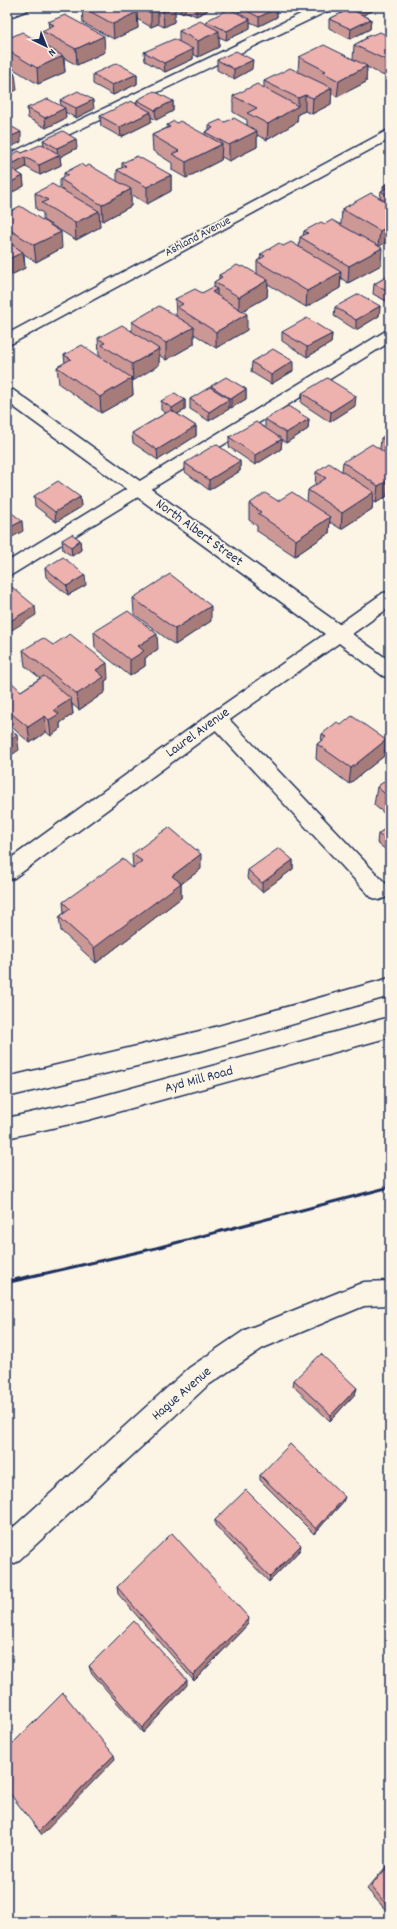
<svg xmlns="http://www.w3.org/2000/svg" width="397" height="1929" font-family="Dekko,sans-serif">
<rect width="100%" height="100%" fill="#fcf5e5"/>
<filter id="ink" filterUnits="userSpaceOnUse"><feTurbulence type="fractalNoise" baseFrequency=".025" numOctaves="2"/><feDisplacementMap in="SourceGraphic" scale="8" xChannelSelector="R" yChannelSelector="G"/><feConvolveMatrix kernelMatrix="1 2 1 2 8 2 1 2 1" color-interpolation-filters="sRGB"/></filter>
<g filter="url(#ink)">
<g fill="none" stroke-linecap="round" stroke-linejoin="round">
<defs>
<path id="lane" d="M315,7H331L330,10L7,164V155Z
M390,330V342L13,574L7,576V562L384,332Z
M217,712L224,714L387,885L390,891L387,897L379,900L371,897L210,724L207,719L210,714Z"/>
<path id="street" d="M12,7H29L28,10L7,18V9Z
M390,129V139L13,343L7,345V334Z
M7,389L13,390L339,624L383,593L390,592V607L352,634L390,661V678L383,676L339,643L224,724L14,878L7,880V861L210,714L325,634L7,402Z
M390,1281V1305L364,1306L263,1348L207,1386L17,1562L7,1566V1533L189,1368L245,1330L364,1282Z"/>
<path id="secondary" d="M390,978V996L204,1050L7,1097V1077L204,1030Z
M390,1017V1037L88,1120L7,1138V1118L88,1100Z"/>
</defs>
<use href="#lane" stroke="#1b2f5e" stroke-width="3"/>
<use href="#street" stroke="#1b2f5e" stroke-width="3"/>
<use href="#secondary" stroke="#1b2f5e" stroke-width="3"/>
<use href="#lane" fill="#fcf5e5" fill-rule="evenodd"/>
<use href="#street" fill="#fcf5e5" fill-rule="evenodd"/>
<use href="#secondary" fill="#fcf5e5" fill-rule="evenodd"/>
<path stroke="#1b2f5e" stroke-width="3" d="M38,1275L156,1248L390,1187"/>
<path stroke="#1b2f5e" stroke-width="4" d="M7,1282L43,1274"/>
</g>
<path fill="#cc9896" stroke="#1b2f5e" d="M82,7H207V11L196,16L185,11L181,13L175,9V16L174,17V22L164,27L158,24L151,27L137,19L138,28L114,39L83,23Z
M239,7L277,8V17L259,26L250,22V29L226,40L219,37V47L198,57L193,54V59L165,72L145,61L144,52L179,42V31L206,24V21L238,14Z
M277,7H299L288,12Z
M336,7H372V11L363,15L371,19L370,29L350,39L329,28V19L342,13L336,10Z
M48,22L105,52L77,65L64,58L65,72L38,84L7,65V39L43,44L42,31L49,28Z
M366,37H390V77H389L382,75L367,67L366,82L337,97L331,93V104L312,114L305,111L298,114L297,122L267,140L257,135V147L229,161L222,157L221,160L186,178L172,170V163L153,151L152,135L167,128V125L205,135V132L209,130V125L225,122L247,125V120L233,112V96L264,88V81L298,72L299,57L353,59L354,45L365,39Z
M217,60L252,69L234,79L217,70Z
M93,74H137V84L113,95L93,84Z
M60,100L94,109L76,118L65,112L66,118L46,128L28,118L27,108L61,106Z
M137,100L173,101V111L156,120L151,117V122L121,137L101,126L100,116L137,104Z
M43,140L77,148L60,157L61,165L40,175L26,167L16,172L23,176L24,186L7,195V157L22,153L44,145Z
M122,163L171,175V191L147,204L131,194V206L103,221L99,219L100,227L76,240L43,220V213L36,209L35,193L60,188V179L64,177V173L85,167L117,182V170L122,168Z
M390,182V240L379,246L381,265L348,283L341,278L340,288L306,307L268,284L267,297L242,311L247,330L216,348L194,334V344L166,360L159,355V365L132,380L133,395L101,413L59,384L57,367L65,363L64,355L102,359V357L99,355L98,338L132,331V322L177,317L176,315L175,299L202,293L214,288V282L219,279V275L241,267L257,274V261L260,259L261,254L283,246L299,247L300,237L303,236L304,231L325,224H341L342,209L380,199L381,191L383,190V186Z
M7,213L62,248L36,262L24,254L25,268L7,277Z
M390,275V303L373,294L374,284Z
M380,306L379,316L356,330L334,316L335,307Z
M282,332L332,334L331,343L307,357L282,341Z
M252,362L293,371L271,384L251,372Z
M211,386L246,389V399L231,408L229,407V409L209,421L190,409V399L211,388Z
M302,393L355,406L330,422L301,403Z
M185,400V410L177,414L196,426V436L158,460L133,443L132,433L166,413L161,410V401Z
M265,419H309L308,429L286,443L282,440L281,449L255,465L229,447V437L265,428Z
M390,432V497L389,498L387,496L376,503L373,500L372,509L341,529L330,522L329,533L295,556L257,531V526L249,520V504L278,501L307,502L308,490L315,485L316,472L342,471L343,462L380,449L381,438Z
M240,461V471L209,490L185,472V463Z
M34,496L80,497L81,507L56,522L35,506Z
M62,540H80L81,550L72,556L63,550Z
M45,568L86,585L68,595L46,577Z
M133,598L211,621L175,645L134,614Z
M94,632L158,649L145,658V666L130,676L95,648Z
M53,645L108,679L105,681V692L79,710L72,704L73,714L60,723V729L51,736L46,732L30,743L7,723V683L21,691L40,678L25,666L23,650Z
M341,725L386,740L384,756L349,784L316,759L317,744L321,741L322,734Z
M390,777V818L374,805L377,787Z
M390,825V853L377,843L378,834Z
M132,854L201,869L181,884V898L96,963L61,931L59,917L64,913L63,902L133,868Z
M293,860V869L262,892L247,878L248,870Z
M294,1380L357,1388L355,1394L330,1421L293,1386Z
M260,1475L343,1502L314,1534L260,1480Z
M215,1520L300,1550L269,1582L215,1525Z
M117,1587L248,1624L194,1681L118,1594Z
M89,1666L187,1685L143,1733L91,1672Z
M390,1862V1915L367,1889Z"/>
<path fill="#a67c7a" stroke="#1b2f5e" d="M168,7H175V16L174,17V22L164,27L163,11Z
M181,7H185V11L181,13Z
M196,7H207V11L196,16Z
M288,7H299L288,12Z
M361,7H372V11L355,19L356,10Z
M158,8V24L151,27V11Z
M277,8V17L259,26V17Z
M137,12L138,28L114,39L113,24Z
M250,19V29L226,40L227,31Z
M371,19L370,29L350,39L351,29Z
M219,31V47L198,57V41Z
M104,36L105,52L77,65L76,49Z
M193,49V59L165,72L164,63Z
M63,56L65,72L38,84L37,68Z
M253,60L252,69L234,79V69Z
M367,66L366,82L337,97L339,81Z
M7,68L8,77L15,74L17,90L7,94Z
M137,74V84L113,95L112,85Z
M332,88L331,104L312,114L313,98Z
M305,95V111L298,114L297,122L267,140L268,124L298,106V98Z
M93,100L94,109L76,118V108Z
M173,101V111L156,120L155,110Z
M65,108L66,118L46,128L45,118Z
M151,112V122L121,137L120,127Z
M257,131V147L229,161V145Z
M21,132V142L7,149V138Z
M76,139L77,148L60,157L61,165L40,175L39,165L58,156L57,148Z
M222,144L221,160L186,178V162Z
M25,157L26,167L15,173L14,163Z
M171,175V191L147,204V187Z
M23,176L24,186L7,195V184Z
M131,189V206L103,221L102,205Z
M99,211L100,227L76,240L75,223Z
M390,225V240L378,247L380,231Z
M61,232L62,248L36,262L34,245Z
M382,248L381,265L348,283L349,266Z
M23,252L25,268L7,277V260Z
M341,272L340,288L306,307L307,291Z
M268,280L267,297L239,313V297Z
M217,289V306L212,292Z
M380,306L379,316L356,330V320Z
M247,314V330L216,348V332Z
M194,327V344L166,360V343Z
M332,334L331,343L307,357V347Z
M159,349V365L133,381L132,364Z
M293,361V371L271,384V375Z
M132,378L133,395L101,413L100,397Z
M246,389V399L231,408V399Z
M356,396L355,406L330,422L331,412Z
M229,399V409L209,421V412Z
M185,400V410L172,417V408Z
M309,419L308,429L286,443V433Z
M196,426V436L158,460L157,450Z
M282,439L281,449L255,465V455Z
M240,461V471L209,490V480Z
M389,480L387,496L376,503L378,486Z
M374,492L372,509L341,529L342,513Z
M80,497L81,507L56,522L55,512Z
M330,517L329,533L295,556L296,540Z
M22,521L23,531L7,540V529Z
M80,540L81,550L72,556L71,547Z
M85,575L86,585L68,595L67,586Z
M35,606L36,615L7,633V623Z
M211,606V621L175,645V629Z
M157,634L158,649L145,658V666L130,676V660L138,646Z
M107,663L108,679L105,681V692L79,710L77,694L96,670Z
M71,699L73,714L60,723V729L51,736L49,720L54,710Z
M45,716L46,732L30,743L28,727Z
M17,735L19,750L10,756L11,761L7,764V741Z
M386,740L384,756L349,784L351,768Z
M201,854V869L181,884V898L96,963L94,948L172,876Z
M293,860V869L262,892V883Z
M357,1388L355,1394L330,1421L331,1415Z
M345,1497L343,1502L314,1534L316,1529Z
M301,1545L300,1550L269,1582L270,1577Z
M249,1618L248,1624L194,1681L193,1675Z
M187,1680V1685L143,1733L142,1728Z
M114,1755L115,1759L42,1835L39,1831Z"/>
<path fill="#edb1ae" stroke="#1b2f5e" d="M82,7H126L137,12L113,24Z
M143,7H172L163,11L158,8L151,11Z
M239,7H275L277,8L259,17Z
M350,7H361L356,10Z
M229,9L250,19L227,31L206,21Z
M350,9L371,19L351,29L329,19Z
M65,15L104,36L76,49L42,31L54,25L48,22Z
M200,21L219,31L198,41L179,31Z
M22,32L63,56L37,68L7,50V39Z
M380,32L390,37V61L384,59L354,45L367,38L366,37Z
M174,39L193,49L164,63L144,52Z
M324,45L367,66L339,81L322,72L326,71L299,57Z
M236,51L253,60L234,69L217,60Z
M117,63L137,74L112,85L93,74Z
M290,68L332,88L313,98L305,95L298,98L264,81Z
M7,69L15,74L7,78Z
M257,84L298,106L268,124L247,113L257,108L233,96Z
M78,91L93,100L76,108L60,100Z
M154,91L173,101L155,110L137,100Z
M48,99L65,108L45,118L27,108Z
M131,101L151,112L120,127L100,116Z
M234,118L257,131L229,145L205,132L213,128L209,125L220,120L225,122Z
M174,121L177,123L180,121L222,144L186,162L172,154L179,151L152,135L170,127L167,125Z
M7,124L21,132L7,138Z
M63,131L76,139L57,148L43,140Z
M42,144L60,155L39,165L25,157L14,163L7,159V157L19,151L22,153Z
M137,156L171,175L147,187L117,170L126,166L122,163Z
M81,164L85,167L89,165L131,189L102,205L60,179L68,175L64,173Z
M7,166L23,176L7,184Z
M390,182V196L381,191L387,188L383,186Z
M52,184L99,211L75,223L42,203L48,200L35,193Z
M371,193L390,204V225L380,231L342,209Z
M20,206L61,232L34,245L7,228V213Z
M332,220L382,248L349,266L300,237L308,233L304,231L321,222L325,224Z
M7,241L23,252L7,260Z
M291,242L341,272L307,291L257,261L265,256L261,254L279,243L283,246Z
M237,265L241,267L243,266L268,280L239,297L214,282L222,277L219,275Z
M390,275V293L374,284Z
M213,287L217,289L212,292L247,314L216,332L177,307L183,304L175,299L195,289L202,293Z
M359,294L380,306L356,320L335,307Z
M159,306L194,327L166,343L132,322Z
M307,318L332,334L307,347L282,332Z
M122,325L159,349L132,364L102,345L105,343L98,338Z
M82,345L132,378L100,397L57,367L71,359L64,355Z
M273,349L293,361L271,375L252,362Z
M226,377L246,389L231,399L211,386Z
M327,378L356,396L331,412L302,393Z
M210,387L229,399L209,412L190,399Z
M175,393L185,400L172,408L161,401Z
M288,406L309,419L286,433L265,419Z
M171,410L196,426L157,450L132,433Z
M256,422L282,439L255,455L229,437Z
M390,432V443L381,438Z
M216,444L240,461L209,480L185,463Z
M372,444L390,456V481L389,480L378,486L343,462Z
M329,463L374,492L342,513L308,490L326,478L316,472Z
M58,481L80,497L55,512L34,496Z
M292,492L330,517L296,540L258,514L261,512L249,504L265,493L278,501Z
M7,509L22,521L7,529Z
M72,534L80,540L71,547L62,540Z
M63,557L85,575L67,586L45,568Z
M170,574L211,606L175,629L133,598Z
M7,583L35,606L7,623Z
M128,611L157,634L138,646L144,651L130,660L94,632Z
M70,634L107,663L96,670L104,677L77,694L23,650L43,638L53,645Z
M44,676L71,699L54,710L59,714L49,720L45,716L28,727L7,710V683L10,681L21,691Z
M352,716L386,740L351,768L317,744L326,737L322,734L337,722L341,725Z
M7,727L17,735L7,741Z
M390,777V798L377,787Z
M390,825V843L378,834Z
M169,827L201,854L172,876L181,883L94,948L59,917L70,909L63,902L123,859L133,868L142,861L132,854Z
M279,848L293,860L262,883L248,870Z
M321,1354L357,1388L331,1415L294,1380Z
M290,1444L345,1497L316,1529L260,1475Z
M246,1490L301,1545L270,1577L215,1520Z
M172,1533L249,1618L193,1675L117,1587Z
M134,1621L187,1680L142,1728L89,1666Z
M63,1693L114,1755L39,1831L7,1790V1749Z
M390,1864V1909L371,1886Z"/>
</g>
<g text-anchor="middle" dominant-baseline="central" stroke-width="3.5" stroke-linejoin="round" paint-order="stroke">
<g font-size="12" fill="#1b2f5e" stroke="#fcf5e5">
<text transform="translate(198 237) rotate(-28)">Ashland Avenue</text>
</g>
<g font-size="14" fill="#1b2f5e" stroke="#fcf5e5">
<text transform="translate(199 533) rotate(36)">North Albert Street</text>
<text transform="translate(198 733) rotate(-36)">Laurel Avenue</text>
<text transform="translate(199 1080) rotate(-15)">Ayd Mill Road</text>
<text transform="translate(182 1394) rotate(-41)">Hague Avenue</text>
</g>
</g>
<rect width="397" height="1929" fill="none" stroke="#fcf5e5" stroke-width="24"/>
<rect x="12" y="12" width="373" height="1905" fill="none" stroke="#1b2f5e" stroke-width="1.5" filter="url(#ink)"/>
<g transform="translate(46 46) rotate(137)" stroke="#fcf5e5" stroke-width="3" paint-order="stroke">
<path d="M0-3L7 15L0 10L-7 15Z" fill="#1b2f5e"/>
<text y="-6" font-size="11" font-weight="bold" text-anchor="middle" fill="#1b2f5e">N</text>
</g>
</svg>
